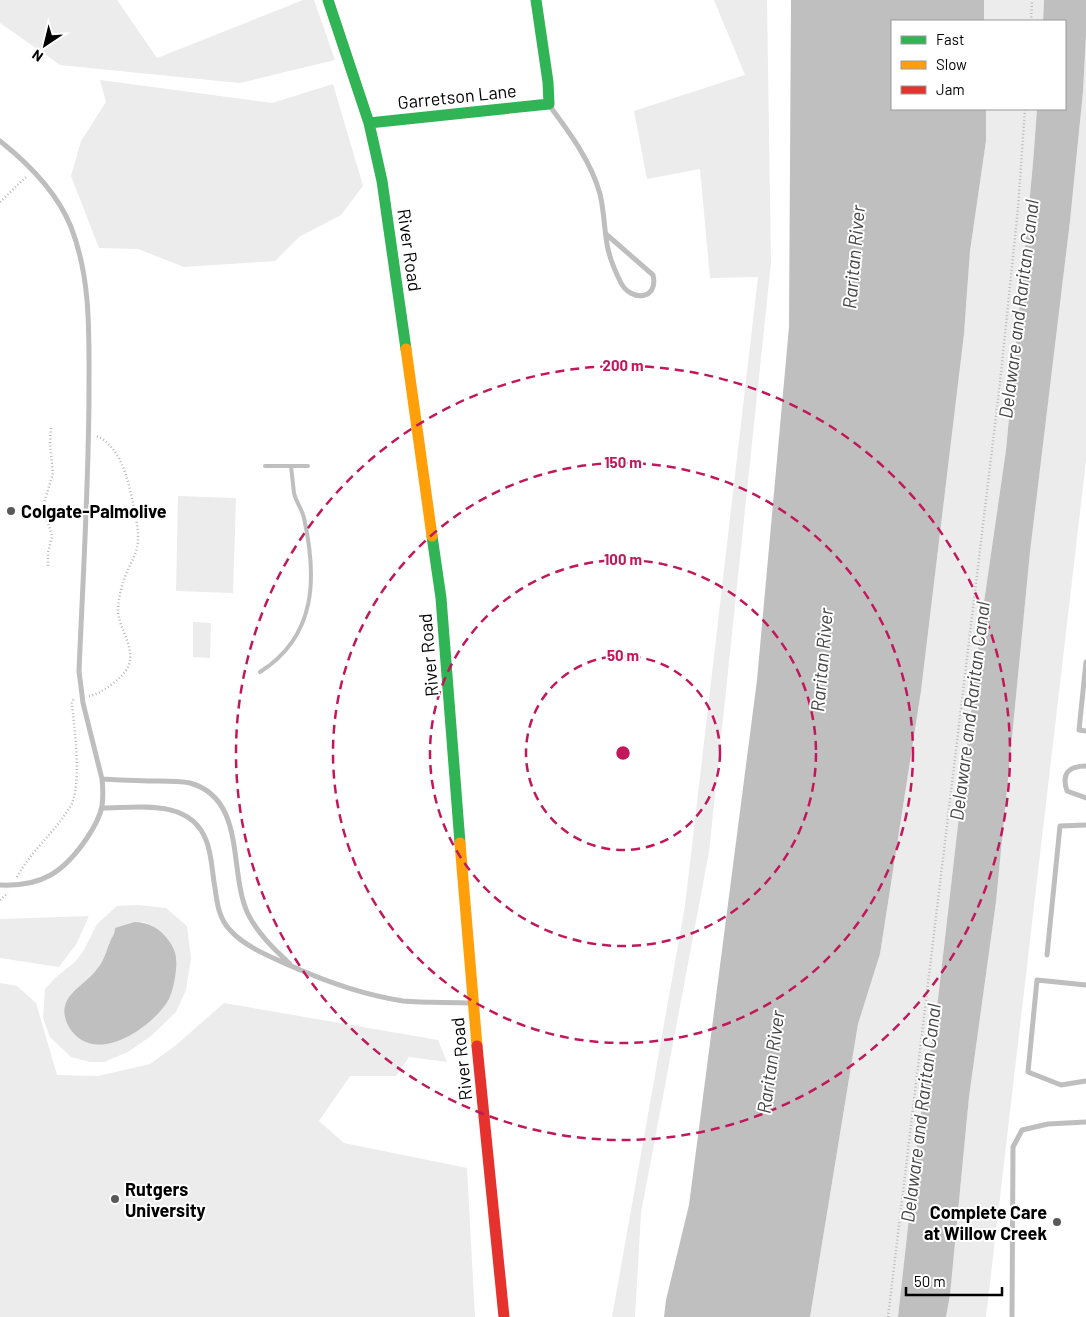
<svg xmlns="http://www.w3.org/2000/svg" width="1086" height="1317" font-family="Barlow,sans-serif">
<rect width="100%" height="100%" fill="#fff"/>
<path fill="#ececec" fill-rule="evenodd" d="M0,0H117L157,58L303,0H314L335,60L240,83L60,65L0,23Z
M714,0H767L771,263L709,852L641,1213L635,1317H612L685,906L758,277L710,278L700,169L647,179L634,111L745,75Z
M984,0H1044L1043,21H984Z
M1086,35V461L986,1317H946L950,1295L969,1097L996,902L1030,551L1070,221L1083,92Z
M100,80L272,103L333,84L363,186L341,215L299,237L275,261L184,267L138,249L99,248L71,176L81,141L106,102Z
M986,109H1037L1033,163L1006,450L982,616L938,999L919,1127L898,1317H810L858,1024L880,954L921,691L964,334L970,251L986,141Z
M178,496L236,498L233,593L176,591Z
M193,622L211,623L210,658L193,657Z
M138,905L166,908L187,926L191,958L186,990L176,1012L151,1036L128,1052L104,1062H90L71,1057L50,1037L43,1018L45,989L55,978L76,961L84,950L97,924L117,906ZM134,922H144L152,925L174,948L176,965L76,1036C69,1027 62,1017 66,1005C70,990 87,982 96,971C106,960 106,944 116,934C122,927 126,923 134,922Z
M89,916L77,943L59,967L0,958V919Z
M0,983L17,986L36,1003L57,1075L98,1076L150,1064L175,1046L224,1003L438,1040L447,1062L409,1057L396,1076H350L319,1121L344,1143L467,1168L475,1317H0Z"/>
<path fill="#bfbfbf" d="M791,0H984V21H892V109H986V141L970,251L964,334L921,691L880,954L858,1024L810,1317H664L666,1300L689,1205L757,680L789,327Z
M1044,0H1086V35L1083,92L1070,221L1030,552L996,902L969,1097L950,1295L946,1317H898L919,1127L938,999L982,616L1006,450L1033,163L1037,109H1065V21H1043Z
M134,922C149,922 161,929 169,941C176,950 177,959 176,970C175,979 173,990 169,999C155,1024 108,1058 80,1039C73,1034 67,1026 65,1017C60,994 86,985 97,969C104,961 106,951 110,942C112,936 115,935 115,928Z"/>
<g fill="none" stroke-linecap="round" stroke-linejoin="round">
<path stroke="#bfbfbf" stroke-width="4" d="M265,466H308
M260,672C317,636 317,577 304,518C302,509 296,502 294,493C293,484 292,475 291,466"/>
<path stroke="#b9b9b9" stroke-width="2.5" stroke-dasharray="1 2.5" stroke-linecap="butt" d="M1031,21L1032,0
M0,202L26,177
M48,566V553L52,536L45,512L44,503L53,473L50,445L51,428
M89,696C100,695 124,677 128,667C137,647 117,628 118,608C119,594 123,580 129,567C133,559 137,552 138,542C139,531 136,519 134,508C129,484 122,446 96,436
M17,877C31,851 55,832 70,807C83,786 74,728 72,703L74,698
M0,900L8,893
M888,1317L1000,383L1018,208L1025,109"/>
<path stroke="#bebebe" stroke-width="5" d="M549,105C569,132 591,161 600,194C604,210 604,227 607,244C609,257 615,271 621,283C631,302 659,300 653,275L606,234
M0,141C29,164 57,192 71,227C91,278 89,334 89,388C89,482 83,576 79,671L83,703L102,779C103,788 103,798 102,806C100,817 93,829 87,838C64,872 42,887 0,885
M1086,662L1079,730L1086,731
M1086,766C1069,766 1061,773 1067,791L1086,798
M102,779C121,780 140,781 159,781C169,781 180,781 190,783C247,799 228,872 248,914C258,934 274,949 290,964
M102,808C137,808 190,798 206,840C212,854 212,873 215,888C217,903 219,919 230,930C245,947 271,957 291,966C327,982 364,995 403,1001C425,1003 449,1002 471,1003
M1047,955L1060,826L1086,825
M1086,985L1037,980L1028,1072L1061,1085L1086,1081
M1012,1317L1013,1147L1022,1130L1048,1124L1086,1122"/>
<path stroke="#30b455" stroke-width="11" d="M328,0L369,123L382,181L406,349
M369,123L549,104L548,82L536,0
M432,536L441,598L460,843"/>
<path stroke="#ff9f0a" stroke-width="11" d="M406,349L432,536
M460,843L477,1046"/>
<path stroke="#e5322d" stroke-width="11" d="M477,1046L504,1317"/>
</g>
<g fill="none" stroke="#c2185b" stroke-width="2.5" stroke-dasharray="9 6">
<circle cx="623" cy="753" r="97"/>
<circle cx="623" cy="753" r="193"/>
<circle cx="623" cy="753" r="290"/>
<circle cx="623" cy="753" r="387"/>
</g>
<g fill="#595959" stroke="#fff" stroke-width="2">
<circle cx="11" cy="511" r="5"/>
<circle cx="115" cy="1199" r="5"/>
<circle cx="1057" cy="1222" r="5"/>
</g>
<g text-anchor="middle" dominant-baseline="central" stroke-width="4" stroke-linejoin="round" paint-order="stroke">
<g font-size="18" fill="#000" stroke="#fff">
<text transform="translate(457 96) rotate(-6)">Garretson Lane</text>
<text transform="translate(410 250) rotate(82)">River Road</text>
<text transform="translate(428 655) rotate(-95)">River Road</text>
<text transform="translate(461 1059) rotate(-96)">River Road</text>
</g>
<g font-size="18" font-weight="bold" fill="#000" stroke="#fff" text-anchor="start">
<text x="21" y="511">Colgate-Palmolive</text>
<text x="125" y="1189">Rutgers<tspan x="125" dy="21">University</tspan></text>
<text x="1047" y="1212" text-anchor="end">Complete Care<tspan x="1047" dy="21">at Willow Creek</tspan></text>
</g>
<g font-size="19" font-style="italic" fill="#444" stroke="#fff">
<text transform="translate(853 257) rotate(-85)">Raritan River</text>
<text transform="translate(1018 309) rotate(-83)">Delaware and Raritan Canal</text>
<text transform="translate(821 660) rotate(-85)">Raritan River</text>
<text transform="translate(969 711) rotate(-83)">Delaware and Raritan Canal</text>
<text transform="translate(770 1062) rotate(-82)">Raritan River</text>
<text transform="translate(920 1113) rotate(-83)">Delaware and Raritan Canal</text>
</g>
</g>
<circle cx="623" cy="753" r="8" fill="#c2185b" stroke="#fff" stroke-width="2.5"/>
<g font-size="15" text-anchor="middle" font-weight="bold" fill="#c2185b" stroke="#fff" stroke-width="4" stroke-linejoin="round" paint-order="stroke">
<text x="623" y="371">200 m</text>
<text x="623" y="468">150 m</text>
<text x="623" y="565">100 m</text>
<text x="623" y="661">50 m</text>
</g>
<rect x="891" y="20" width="175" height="90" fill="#ffffff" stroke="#999999"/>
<rect x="901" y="36" width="25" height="8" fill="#30b455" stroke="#999999"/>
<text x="936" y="45" font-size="15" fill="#000000">Fast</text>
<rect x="901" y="61" width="25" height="8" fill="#ff9f0a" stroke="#999999"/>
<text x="936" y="70" font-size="15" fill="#000000">Slow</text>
<rect x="901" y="86" width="25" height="8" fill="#e5322d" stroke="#999999"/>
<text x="936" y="95" font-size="15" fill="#000000">Jam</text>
<g transform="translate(45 45) rotate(215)" stroke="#ffffff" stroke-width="4" paint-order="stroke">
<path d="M0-4L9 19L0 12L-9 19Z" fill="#000000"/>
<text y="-8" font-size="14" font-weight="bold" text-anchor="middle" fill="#000000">N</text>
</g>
<path d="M906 1287v8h96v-8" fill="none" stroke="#000000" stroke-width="2.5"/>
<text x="914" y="1287" font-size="15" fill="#000000" stroke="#ffffff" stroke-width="4" paint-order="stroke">50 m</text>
</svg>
